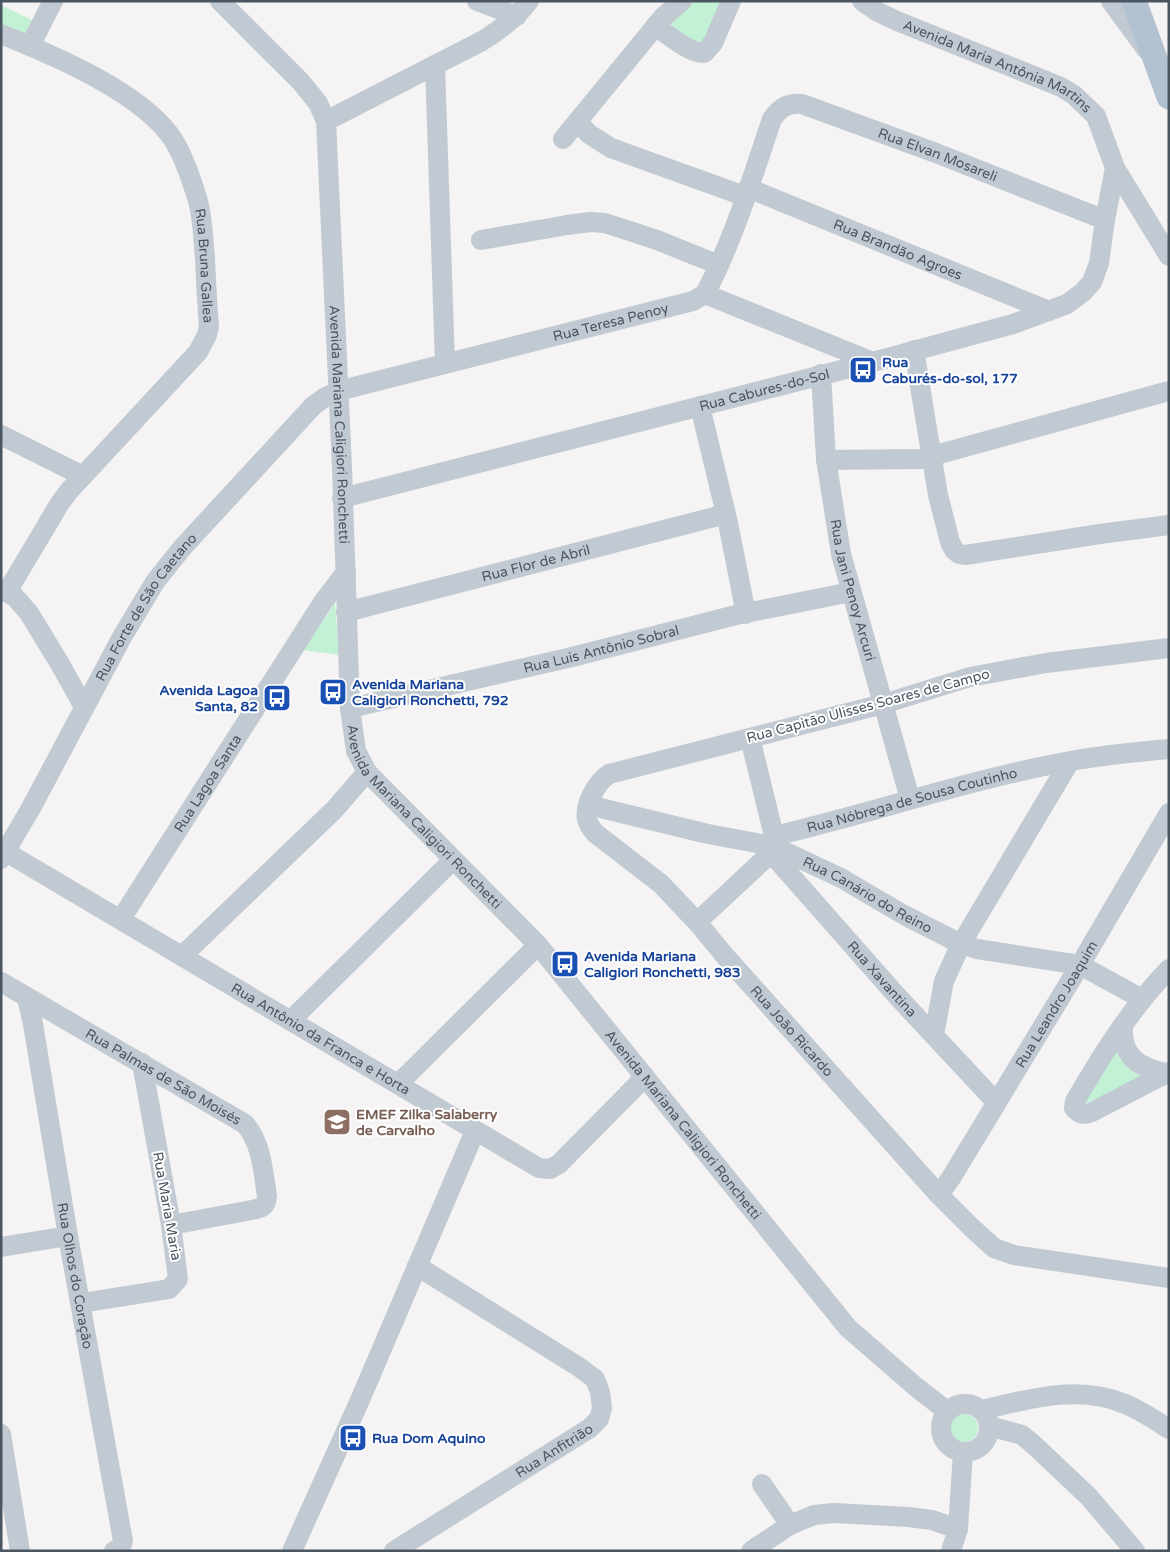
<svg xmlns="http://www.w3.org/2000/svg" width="1170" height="1552" font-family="'Varela Round',sans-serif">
<rect width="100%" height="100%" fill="#f5f3f3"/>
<path fill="#c3f1d5" d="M695,1H721L704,40L698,43L670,26L671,16Z
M1,5L38,23L29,42L1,29Z
M335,603L339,655L303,650Z
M1119,1040L1154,1075L1084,1104Z
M950 1428a14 14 0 1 1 28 0a14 14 0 1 1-28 0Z"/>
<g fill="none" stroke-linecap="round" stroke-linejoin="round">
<g stroke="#c1cad2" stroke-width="20">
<path id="s1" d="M220,1L301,82L318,103L326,121L342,467L350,708L356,751L367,772L538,945L848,1328L916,1387L947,1411"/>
<path d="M477,1L517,16"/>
<path id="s2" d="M862,1L878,12L897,21L1061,87L1074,95L1096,116L1115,168L1169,256"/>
<path d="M1111,1L1147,50"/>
<path d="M655,26C667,34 691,54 704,53L713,43L731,1"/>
<path id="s3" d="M1,34C53,55 144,93 174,141C185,159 192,181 198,201C203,219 203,239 205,258C206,280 207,303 209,326L207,335L198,352L69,491L60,503L7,592"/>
<path d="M30,46L53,1"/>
<path d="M435,65L445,364"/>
<path d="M326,121L482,41C500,30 516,18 529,1"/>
<path d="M578,122L589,134L611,148L736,193"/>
<path d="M563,139L663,17L682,1"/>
<path id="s4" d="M748,188L1049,311"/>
<path d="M481,240L567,225L590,222L605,223L657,240L719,265"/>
<path id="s5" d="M705,294C734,239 752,178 772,119C781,107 787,103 802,104L936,153L1105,220"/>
<path d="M914,350L938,495L950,542L954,550L959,554L965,555L1100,534L1169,525"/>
<path id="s6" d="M821,374L826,459L841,554L910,799"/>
<path d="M700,406L728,523L746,614"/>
<path d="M1,435L83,476"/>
<path d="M826,460L921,459L1169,391"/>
<path id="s7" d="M342,498L873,362L1013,324L1067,304L1083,292L1092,282L1099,263L1105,220L1115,168"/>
<path d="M1,589L15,597L29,613L60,664L84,707"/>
<path id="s8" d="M346,612L726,514"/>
<path id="s9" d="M1169,648L1046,663L970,677L883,704L609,774C597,782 584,804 587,819C588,825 592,829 595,833L661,884L697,922L725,956L939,1195L972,1228L994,1248L1014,1255L1169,1278"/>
<path id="s10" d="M350,708L572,657L736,615L851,592"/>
<path d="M750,738L774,836"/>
<path id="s11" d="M588,805L708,834L773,846L841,878L904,915L961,944L977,949L1080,965L1142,999"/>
<path id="s12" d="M6,852L539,1168L550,1169L559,1164L637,1085L644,1076"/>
<path id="s13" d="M771,853L897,996L996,1102"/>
<path id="s14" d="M1,859L31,808L122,637L155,582L182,548L313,406L324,398L338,391L693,301L705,294L873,362"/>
<path id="s15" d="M121,919L323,602L346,572"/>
<path id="s16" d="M697,922L771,853L774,836C873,813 970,779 1071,761C1103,755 1136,752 1169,749"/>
<path d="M182,956L334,810L367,772"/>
<path d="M1169,969C1131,1008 1102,1055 1075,1101L1074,1108C1080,1115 1084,1115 1092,1112L1169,1072"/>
<path id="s17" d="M1,982L245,1124C262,1144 263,1171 267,1196C266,1207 262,1208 252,1210L171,1225"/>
<path id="s18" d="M27,998L33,1024L68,1236L123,1541L121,1547L114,1551"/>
<path d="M290,1021L453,860"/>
<path d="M1123,1026C1121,1056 1138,1067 1165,1073"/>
<path d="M934,1035L944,981L961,944L1070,761"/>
<path d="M398,1084L538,945"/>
<path id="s19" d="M939,1195L951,1178L1080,965L1169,813"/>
<path d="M1,1247L68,1236"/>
<path d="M82,1303L169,1289L178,1279L171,1225L142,1063"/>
<circle cx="965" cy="1428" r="24"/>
<path d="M982,1410C1028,1399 1079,1384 1125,1404C1140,1410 1155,1420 1169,1429"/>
<path d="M989,1426L1022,1435L1034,1445L1089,1497L1135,1551"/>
<path d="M1,1434L20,1551"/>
<path d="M762,1484L790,1525"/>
<path d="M292,1551L360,1400L475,1131"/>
<path id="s20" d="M394,1551L590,1428L599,1419L602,1408L600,1392L595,1379L579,1367L417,1266"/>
<path d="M751,1551L790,1525L814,1515L834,1513L908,1517L932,1520L958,1529"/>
<path d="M951,1551L958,1529L963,1452"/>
</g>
<path stroke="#b3c2d1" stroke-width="25" d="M1134,1L1169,97"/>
</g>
<defs>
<symbol id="bus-square" viewBox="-11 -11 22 22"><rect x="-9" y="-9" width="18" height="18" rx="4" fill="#1a4fb4" stroke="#fff"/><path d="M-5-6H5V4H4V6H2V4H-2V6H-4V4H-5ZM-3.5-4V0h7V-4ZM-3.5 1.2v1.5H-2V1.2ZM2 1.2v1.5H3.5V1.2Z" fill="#fff"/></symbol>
<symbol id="school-square" viewBox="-11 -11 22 22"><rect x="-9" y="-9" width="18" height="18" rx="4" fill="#8d6e63" stroke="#fff"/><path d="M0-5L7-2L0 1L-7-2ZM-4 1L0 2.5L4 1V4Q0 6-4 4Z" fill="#fff"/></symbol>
</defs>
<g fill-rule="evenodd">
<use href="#bus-square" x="847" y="354" width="32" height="32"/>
<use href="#bus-square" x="317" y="676" width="32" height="32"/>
<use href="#bus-square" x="261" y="682" width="32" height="32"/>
<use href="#bus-square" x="549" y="948" width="32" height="32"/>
<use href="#school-square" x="321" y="1106" width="32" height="32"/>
<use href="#bus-square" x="337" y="1422" width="32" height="32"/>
</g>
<g text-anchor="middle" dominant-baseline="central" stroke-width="4" stroke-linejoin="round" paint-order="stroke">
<g font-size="14" fill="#4a5661" stroke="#fff">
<text stroke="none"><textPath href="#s2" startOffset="151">Avenida Maria Antônia Martins</textPath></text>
<text stroke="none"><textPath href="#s5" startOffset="368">Rua Elvan Mosareli</textPath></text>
<text stroke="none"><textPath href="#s4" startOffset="162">Rua Brandão Agroes</textPath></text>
<text stroke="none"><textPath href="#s3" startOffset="336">Rua Bruna Gallea</textPath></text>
<text stroke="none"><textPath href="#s14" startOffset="864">Rua Teresa Penoy</textPath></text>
<text stroke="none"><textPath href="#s7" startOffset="436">Rua Cabures-do-Sol</textPath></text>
<text stroke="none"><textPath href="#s1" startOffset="465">Avenida Mariana Caligiori Ronchetti</textPath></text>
<text stroke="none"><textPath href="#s8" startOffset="196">Rua Flor de Abril</textPath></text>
<text stroke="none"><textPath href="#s6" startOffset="219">Rua Jani Penoy Arcuri</textPath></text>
<text stroke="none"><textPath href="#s14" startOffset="291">Rua Forte de São Caetano</textPath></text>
<text stroke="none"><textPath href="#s10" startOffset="258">Rua Luis Antônio Sobral</textPath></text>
<text transform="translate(868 706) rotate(-15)">Rua Capitão Ulisses Soares de Campo</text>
<text stroke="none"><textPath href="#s15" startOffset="161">Rua Lagoa Santa</textPath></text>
<text stroke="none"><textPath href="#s16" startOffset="261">Rua Nóbrega de Sousa Coutinho</textPath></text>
<text stroke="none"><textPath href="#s1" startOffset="885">Avenida Mariana Caligiori Ronchetti</textPath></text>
<text stroke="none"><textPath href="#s11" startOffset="296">Rua Canário do Reino</textPath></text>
<text stroke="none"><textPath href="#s13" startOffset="168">Rua Xavantina</textPath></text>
<text stroke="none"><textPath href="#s19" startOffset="224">Rua Leandro Joaquim</textPath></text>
<text stroke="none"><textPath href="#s9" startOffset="924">Rua João Ricardo</textPath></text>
<text stroke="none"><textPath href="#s12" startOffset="366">Rua Antônio da Franca e Horta</textPath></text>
<text stroke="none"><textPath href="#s17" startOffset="188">Rua Palmas de São Moisés</textPath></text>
<text stroke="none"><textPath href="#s1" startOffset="1290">Avenida Mariana Caligiori Ronchetti</textPath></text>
<text transform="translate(167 1206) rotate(80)">Rua Maria Maria</text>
<text stroke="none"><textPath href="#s18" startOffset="282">Rua Olhos do Coração</textPath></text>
<text stroke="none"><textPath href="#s20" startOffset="189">Rua Anfitrião</textPath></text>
</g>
<g font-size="14" font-weight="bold" fill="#164399" stroke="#fff" text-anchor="start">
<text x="882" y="362">Rua<tspan x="882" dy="16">Caburés-do-sol, 177</tspan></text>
<text x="352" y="684">Avenida Mariana<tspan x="352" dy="16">Caligiori Ronchetti, 792</tspan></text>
<text x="258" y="690" text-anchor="end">Avenida Lagoa<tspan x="258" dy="16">Santa, 82</tspan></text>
<text x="584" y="956">Avenida Mariana<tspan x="584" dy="16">Caligiori Ronchetti, 983</tspan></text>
<text x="372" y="1438">Rua Dom Aquino</text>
</g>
<g font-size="14" font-weight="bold" fill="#785e54" stroke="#fff" text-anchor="start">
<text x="356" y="1114">EMEF Zilka Salaberry<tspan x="356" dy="16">de Carvalho</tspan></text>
</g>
</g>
<rect width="1170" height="1552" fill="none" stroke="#4a5661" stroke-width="5"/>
</svg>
